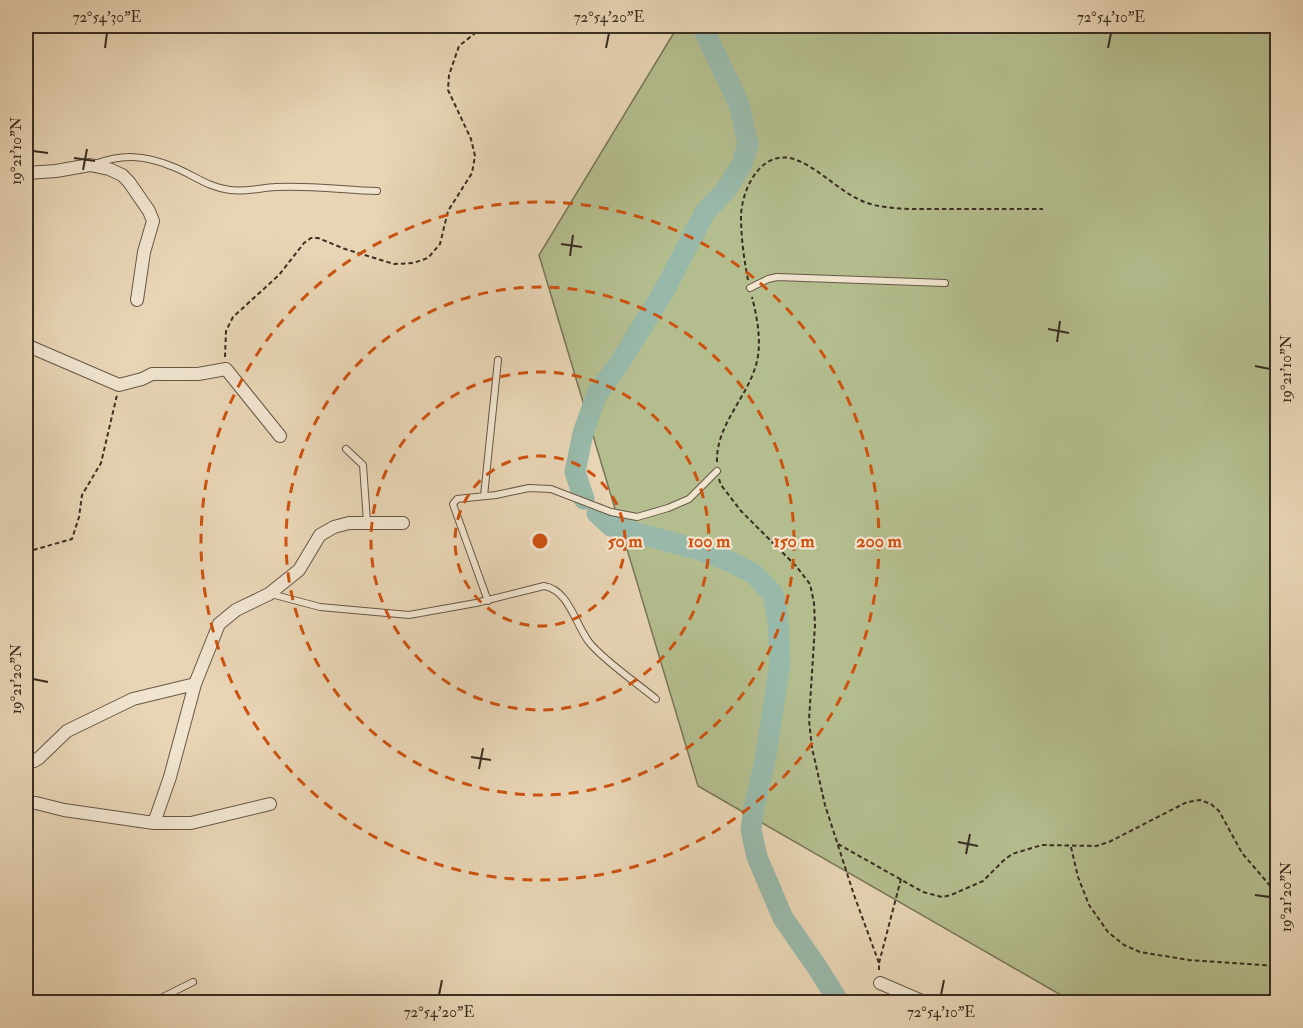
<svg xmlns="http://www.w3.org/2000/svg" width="1303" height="1028" font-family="'IM FELL Double Pica',serif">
<rect width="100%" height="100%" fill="#e8d5b5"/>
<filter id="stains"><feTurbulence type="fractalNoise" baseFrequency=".00333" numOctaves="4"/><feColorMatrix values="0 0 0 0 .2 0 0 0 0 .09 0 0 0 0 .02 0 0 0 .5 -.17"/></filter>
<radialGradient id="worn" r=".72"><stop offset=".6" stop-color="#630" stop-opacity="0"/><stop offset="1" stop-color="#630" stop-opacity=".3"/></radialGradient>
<path fill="#b4bd8e" stroke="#777558" stroke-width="1.5" d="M678,26H1277V1002H1073L698,786L539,255Z"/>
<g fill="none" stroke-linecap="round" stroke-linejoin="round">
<path stroke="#98b9aa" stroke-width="21" d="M584,499L575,472L583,433L597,394L620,362L664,291L705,212L726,190L742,164L748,144L739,104L702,26
M597,513L611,526L700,550L733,563L754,574L773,594L778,619L780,663L765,762L754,806L751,830L757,857L783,918L817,967L839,1002"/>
<defs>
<path id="lane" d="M95,164C122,154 144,155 171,166C193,174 206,187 230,190C246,192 260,188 276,187C307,185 345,190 377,191
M750,288L768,279L777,277L945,283
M346,449L363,465L367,522
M484,496L498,360
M271,594L320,607L409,615L476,603L544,586C569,590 575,624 589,642C603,660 637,683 656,699
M488,601L454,507L453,504L457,499L496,495L529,488L551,489L611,512L637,517L668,508L689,499L717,471
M153,1002L193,982"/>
<path id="street" d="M26,173L56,171L90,165L109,169L122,175L129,182L149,211L153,221L144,252L137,300
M26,345L119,385L142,379L152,374H198L226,369L280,436
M26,761H34L39,758L67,731L133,699L195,684
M26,803H36L64,810L154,823H191L270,804
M154,823L170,777L195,684L219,624L236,610L269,594L299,570L320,535L334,527L349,523H403
M880,983L924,1002"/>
</defs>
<use href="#lane" stroke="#665746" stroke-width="8"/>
<use href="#street" stroke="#665746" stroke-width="14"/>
<path stroke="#3a2d21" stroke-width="2" stroke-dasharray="4.5 3" stroke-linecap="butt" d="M748,280C744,259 741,238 741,216C742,186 764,145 799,161C826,173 845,198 874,205C897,210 920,209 943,209C976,209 1010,209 1043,209
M225,357L226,331L233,317L279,275L304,243L311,238H318L345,249L394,264L413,263L428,258L440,244L448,211L472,173L475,156L471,139L448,90L449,75L459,46L484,26
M717,462C716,427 743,402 754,371C763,348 758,321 752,297
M719,479L721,485L741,511L796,566L810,584L814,603L815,625L809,720L812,748L825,805L854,895L879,963V973
M26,552L72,539L79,517L82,495L101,463L117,395
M838,844L923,892L942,897L951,895L983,881L1003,861L1012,854L1042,845L1096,846L1109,842L1187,802L1200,800L1211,804L1219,811L1242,853L1278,895
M1071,847L1078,877L1089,905L1108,932L1124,945L1140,952L1189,960L1278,966
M879,963L901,879
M874,1002L877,994"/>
<use href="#lane" stroke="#f0e4cf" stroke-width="6"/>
<use href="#street" stroke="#f0e4cf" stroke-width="12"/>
</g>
<path fill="none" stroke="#3a2d21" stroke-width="2" d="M105,48L107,33M606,48L609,33M1108,48L1111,33M33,151L48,153M74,158L95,161M83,170L87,149M561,244L582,247M570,256L573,235M1048,329L1069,333M1057,342L1060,321M1255,366L1270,369M33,679L48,682M471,757L491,760M479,769L483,748M958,842L978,846M966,854L970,834M1255,895L1270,897M439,995L442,980M941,995L944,980"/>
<g fill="none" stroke="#ce520f" stroke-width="3" stroke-dasharray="10 8">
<circle cx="540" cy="541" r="85"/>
<circle cx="540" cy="541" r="169"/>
<circle cx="540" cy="541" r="254"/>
<circle cx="540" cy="541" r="339"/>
</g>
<circle cx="540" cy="541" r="9" fill="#ce520f" stroke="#f0e4cf" stroke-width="3"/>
<g font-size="18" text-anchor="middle" font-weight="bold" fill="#ce520f" stroke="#f0e4cf" stroke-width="4.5" stroke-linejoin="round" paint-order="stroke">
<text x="625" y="547">50 m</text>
<text x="709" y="547">100 m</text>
<text x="794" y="547">150 m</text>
<text x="879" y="547">200 m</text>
</g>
<rect width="1303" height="1028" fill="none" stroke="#e8d5b5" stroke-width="66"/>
<rect x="33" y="33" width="1237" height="962" fill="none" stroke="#3a2d21" stroke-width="2"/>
<g font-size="15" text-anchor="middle" fill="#3a2d21">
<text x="107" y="22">72°54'30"E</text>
<text x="609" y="22">72°54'20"E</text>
<text x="1111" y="22">72°54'10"E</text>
<text transform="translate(16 151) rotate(-90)" y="5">19°21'10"N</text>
<text transform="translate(1286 369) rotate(-90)" y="5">19°21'10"N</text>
<text transform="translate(16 679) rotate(-90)" y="5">19°21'20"N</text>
<text transform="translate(1286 897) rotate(-90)" y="5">19°21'20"N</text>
<text x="439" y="1017">72°54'20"E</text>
<text x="941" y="1017">72°54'10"E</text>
</g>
<rect width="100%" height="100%" filter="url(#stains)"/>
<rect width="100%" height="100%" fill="url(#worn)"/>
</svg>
